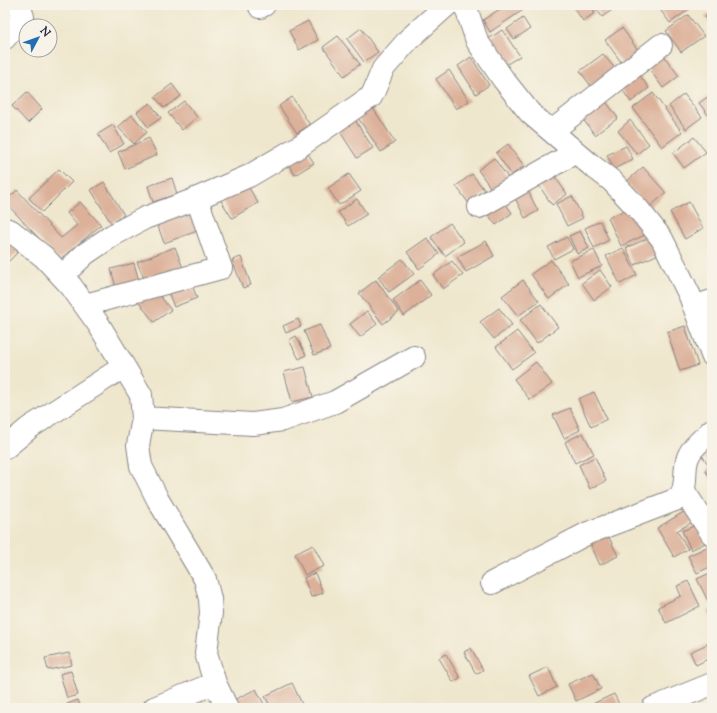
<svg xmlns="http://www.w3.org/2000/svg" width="717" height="713" font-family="'Sorts Mill Goudy',serif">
<rect width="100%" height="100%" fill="#f7f3e8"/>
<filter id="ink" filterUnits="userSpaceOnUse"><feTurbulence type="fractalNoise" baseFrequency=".025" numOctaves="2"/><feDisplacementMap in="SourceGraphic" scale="8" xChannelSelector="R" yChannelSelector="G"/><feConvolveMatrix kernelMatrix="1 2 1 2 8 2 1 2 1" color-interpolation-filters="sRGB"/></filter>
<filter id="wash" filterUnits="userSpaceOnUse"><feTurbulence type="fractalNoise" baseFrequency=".012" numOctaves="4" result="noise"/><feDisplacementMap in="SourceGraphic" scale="16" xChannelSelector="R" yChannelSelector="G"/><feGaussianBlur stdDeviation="0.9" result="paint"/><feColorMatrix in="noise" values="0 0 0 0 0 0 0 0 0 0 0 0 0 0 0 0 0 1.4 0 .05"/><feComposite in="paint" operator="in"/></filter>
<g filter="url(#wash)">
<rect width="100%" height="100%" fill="#efe7cd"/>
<g id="blocks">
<path fill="#dcb099" d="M506,5H520L523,10L490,32L483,20Z
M572,5H590L595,13L583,21Z
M594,5H613L615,8L602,17Z
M661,5H695L670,23L658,7Z
M712,12V27L705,17Z
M688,15L704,36L681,52L666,31Z
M523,18L530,29L514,39L507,29Z
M308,21L318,40L299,50L289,31Z
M361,28L378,52L364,62L347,39Z
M622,28L640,53L624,66L605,40Z
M502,30L520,56L501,68L484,42Z
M338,36L360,64L344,76L323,47Z
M661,52L679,76L663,88L645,63Z
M603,54L617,71L593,89L580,71Z
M471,57L489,85L476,94L458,66Z
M449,70L469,101L456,109L436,79Z
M636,70L649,88L631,102L618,84Z
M172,84L181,96L164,108L155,97Z
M27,92L42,109L28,123L12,106Z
M653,93L682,132L662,147L633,108Z
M684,94L702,117L686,129L669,106Z
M712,94V120L699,103Z
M602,96L618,118L595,135L578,113Z
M292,97L310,125L297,133L279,106Z
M184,101L197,117L182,130L168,113Z
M369,102L395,142L381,152L354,112Z
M150,103L161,118L148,127L137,112Z
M132,115L147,132L134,144L118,127Z
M353,117L373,148L357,158L337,127Z
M630,120L649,144L637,154L618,131Z
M113,125L124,144L109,153L98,134Z
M694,137L706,152L684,168L673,153Z
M149,138L157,155L125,169L118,152Z
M508,144L524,166L512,175L496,153Z
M303,146L314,163L295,175L284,158Z
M626,146L633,159L614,169L607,155Z
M494,158L509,179L493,191L478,170Z
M643,167L666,193L648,208L626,182Z
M59,169L72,182L42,212L29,198Z
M349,174L361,191L339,205L328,188Z
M472,174L486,192L470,205L456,186Z
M553,174L567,194L552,205L538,184Z
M172,178L177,194L153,202L148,186Z
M245,181L258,203L232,218L218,196Z
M104,182L124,215L111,223L91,190Z
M526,187L538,211L525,218L513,194Z
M17,190L61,238L77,225L67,213L80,202L101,225L59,260L5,202Z
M572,196L583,218L567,226L556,204Z
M357,199L367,214L348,226L338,212Z
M503,200L512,213L496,225L487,213Z
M689,202L703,228L685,239L670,212Z
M190,203L200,230L164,243L154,215Z
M631,207L645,235L621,246L608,218Z
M600,221L609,240L594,248L585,228Z
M450,223L464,242L445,256L431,237Z
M580,231L589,248L577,254L569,236Z
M653,236L661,253L634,265L626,248Z
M567,237L573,249L554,259L548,247Z
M5,238L18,252L5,265Z
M427,238L439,254L419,269L407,252Z
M486,241L494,256L466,272L457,257Z
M175,247L184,271L147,285L137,262Z
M623,248L637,275L620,284L606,256Z
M594,250L602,266L578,277L570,261Z
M241,257L251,285L243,288L232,260Z
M402,259L414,274L389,292L378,277Z
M551,260L569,284L549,299L531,274Z
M452,261L463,275L443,289L433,275Z
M134,263L140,285L117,291L111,269Z
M600,270L612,287L594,300L582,283Z
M190,280L197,298L174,307L167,289Z
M376,280L399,312L383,324L359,293Z
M420,280L431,295L404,316L393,300Z
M523,280L539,301L518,316L502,296Z
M154,288L171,310L154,322L137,300Z
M541,304L558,327L537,343L520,320Z
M499,308L512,325L494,339L480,322Z
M367,311L377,324L360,337L350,324Z
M298,319L301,326L286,333L283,326Z
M320,325L330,349L314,355L304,331Z
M685,326L698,365L680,371L667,332Z
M517,331L534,353L512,369L496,347Z
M296,336L306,355L299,359L289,340Z
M536,362L552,384L530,400L514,379Z
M305,367L313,397L292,402L284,372Z
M594,392L607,419L591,427L578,399Z
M570,408L580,430L564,438L553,415Z
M583,433L594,454L575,463L565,442Z
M712,436V461L708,464L696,447Z
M595,457L606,481L590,489L579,465Z
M712,465V481L705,470Z
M687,510L694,521L677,531L688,549L674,557L657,528Z
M696,525L705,543L691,550L682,531Z
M606,531L618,556L600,565L588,539Z
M313,545L324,566L305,575L295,554Z
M711,545L712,566L697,573L688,556Z
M712,572V602L709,603L697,579Z
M315,573L323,593L311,597L304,578Z
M688,581L700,606L666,623L658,607L681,596L677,586Z
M712,609V622L707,612Z
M712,642V657L696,665L690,652Z
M471,648L483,670L476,674L464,652Z
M69,653L72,665L48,670L45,658Z
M446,654L460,678L453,682L439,658Z
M548,667L557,687L539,696L529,676Z
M71,671L78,695L67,698L60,674Z
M593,673L601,689L576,701L568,684Z
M292,683L304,708H271L265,696Z
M256,689L266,708H238L234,700Z
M614,694L621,708H589L588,706Z
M78,700L81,708H68L67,704Z"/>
</g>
</g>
<g filter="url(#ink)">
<use href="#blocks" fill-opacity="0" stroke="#888484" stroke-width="1"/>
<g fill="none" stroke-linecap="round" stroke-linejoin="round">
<defs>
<path id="minor" d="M465,5L477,41L503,79L530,113L591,165L612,181L639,210L662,239L690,296L712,355
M260,7L264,5
M5,38L23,17L19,5
M552,131L661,45
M479,207L576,152
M5,229L11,231L44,257L71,286L99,325L141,395L143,418L138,445L141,466L158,500L205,579L210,599L211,613L206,653L215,683L227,708
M62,276L85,254L113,235L145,218L188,202L249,176L300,146L363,102L371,97L374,91L383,69L409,39L447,5
M85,305L221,268L197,199
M694,307L712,301
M143,418L253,424L283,420L335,402L414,357
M5,448L29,428L123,367
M684,491L712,534
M492,583L588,533L623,520L680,498C689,482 682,468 689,455C693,446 704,438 712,430
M154,708L215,683
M653,708L712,684"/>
</defs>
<use href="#minor" stroke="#888484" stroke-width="24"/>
<use href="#minor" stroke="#fff" stroke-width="22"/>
</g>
</g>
<rect width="717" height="713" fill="none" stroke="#f7f3e8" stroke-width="20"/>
<g transform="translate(38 38) rotate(49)"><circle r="19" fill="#f7f3e8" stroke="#a29fa3"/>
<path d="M0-3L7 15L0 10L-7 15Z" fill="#1f6fb2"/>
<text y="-6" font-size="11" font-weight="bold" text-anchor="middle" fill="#22223b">N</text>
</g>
</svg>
